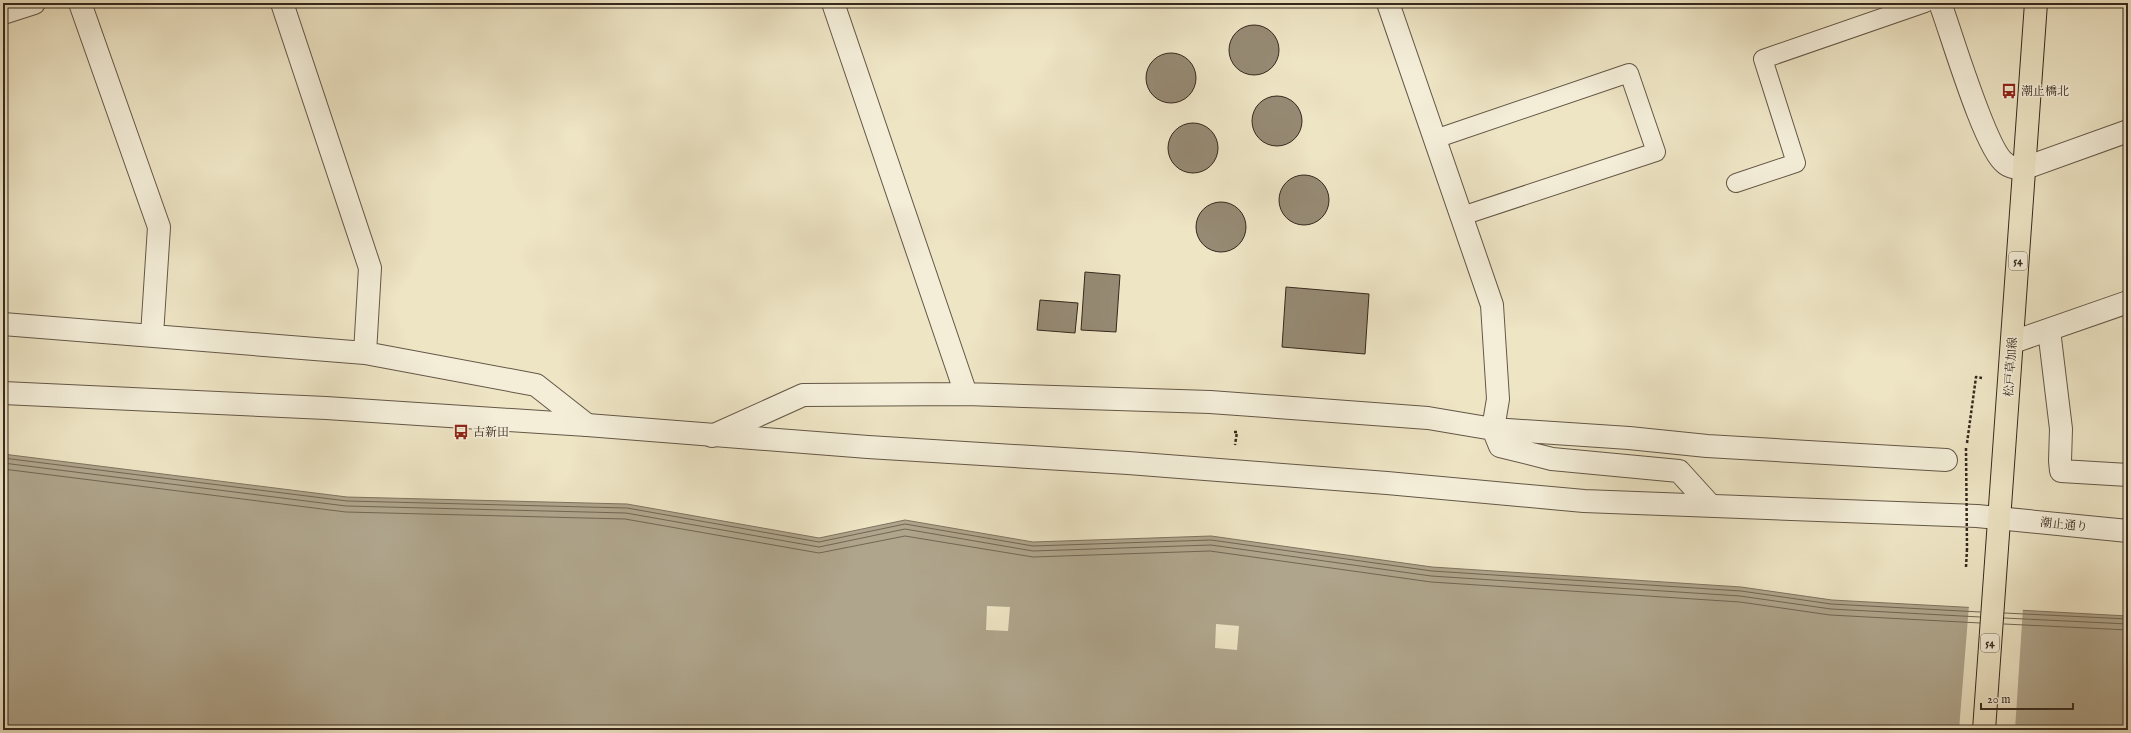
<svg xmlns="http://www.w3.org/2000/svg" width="2131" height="733" font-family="'IM FELL English','Noto Serif JP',serif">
<rect width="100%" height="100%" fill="#eee5c5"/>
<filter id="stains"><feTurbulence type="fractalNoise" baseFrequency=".005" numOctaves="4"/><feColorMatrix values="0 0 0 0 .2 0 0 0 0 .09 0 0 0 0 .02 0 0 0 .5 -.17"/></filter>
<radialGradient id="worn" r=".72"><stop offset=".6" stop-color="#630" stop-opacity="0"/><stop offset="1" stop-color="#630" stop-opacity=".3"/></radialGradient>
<path fill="#afa58c" stroke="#7f7360" d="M3,454L347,497L627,504L819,538L905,520L1033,542L1211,536L1432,567L1741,587L1832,600L2128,616V730H3Z"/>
<path fill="#eee5c5" d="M1969,605L2023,608L2015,730H1959Z
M987,606L1010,607L1008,631L986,630Z
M1216,624L1239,626L1237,650L1215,648Z"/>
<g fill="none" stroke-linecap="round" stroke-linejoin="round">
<path stroke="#726654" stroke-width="1" d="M3,458L347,501L627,508L819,542L905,524L1033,546L1211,540L1432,571L1741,591L1831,604L1980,612
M3,463L346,506L626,513L819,547L905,529L1033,551L1211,545L1431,576L1740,596L1831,609L1980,617
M3,469L346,512L625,519L819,553L905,536L1033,557L1210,551L1431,582L1740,602L1830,615L1980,623
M2004,613L2128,619
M2004,618L2128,624
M2004,624L2128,630"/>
</g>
<path fill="#968a74" stroke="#36281d" d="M1229 50a25 25 0 1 1 50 0a25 25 0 1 1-50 0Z
M1146 78a25 25 0 1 1 50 0a25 25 0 1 1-50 0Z
M1252 121a25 25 0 1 1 50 0a25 25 0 1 1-50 0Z
M1168 148a25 25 0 1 1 50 0a25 25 0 1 1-50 0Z
M1279 200a25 25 0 1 1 50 0a25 25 0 1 1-50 0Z
M1196 227a25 25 0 1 1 50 0a25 25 0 1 1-50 0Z
M1085,272L1120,275L1116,332L1081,330Z
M1286,287L1369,294L1365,354L1282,347Z
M1040,300L1078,303L1075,333L1037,330Z"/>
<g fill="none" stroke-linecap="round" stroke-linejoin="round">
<defs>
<path id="service" d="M1435,139L1629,73L1656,152L1462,216
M1736,183L1796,163L1763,59L1925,3"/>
<path id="minor" d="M80,3L159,227L152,335
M282,3L370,268L365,353
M833,3L966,394
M1388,3L1492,305L1498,399L1493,429L1500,446L1552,459L1679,471L1709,504
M1940,3C1951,32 1985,149 2005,163C2010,168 2018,168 2025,168L2128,131
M3,13L34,3
M3,324L365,353L536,385L587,425
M2049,330L2061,429L2060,461L2061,471L2128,475
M2013,342L2128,302
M712,436L803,395L966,394L1210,402L1428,418L1493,429L1629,438L1707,446L1946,460"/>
<path id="tertiary" d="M3,393L326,408L587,425L868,447L1128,463L1387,483L1584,501L1977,516L2128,531"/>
<path id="primary" d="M1984,730L2036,3"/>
</defs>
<use href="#service" stroke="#645747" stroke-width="20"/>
<use href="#minor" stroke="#645747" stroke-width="24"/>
<use href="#tertiary" stroke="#645747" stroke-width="24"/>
<use href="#primary" stroke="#36281d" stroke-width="24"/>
<path stroke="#36281d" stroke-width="2.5" stroke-dasharray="3 2" stroke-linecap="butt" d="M1234,432H1237L1235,445
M1967,443L1976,377L1982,378
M1966,567L1967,549"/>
<use href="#service" stroke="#f4eed9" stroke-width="18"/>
<use href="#minor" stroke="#f4eed9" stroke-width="22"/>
<use href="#tertiary" stroke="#f4eed9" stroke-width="22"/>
<use href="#primary" stroke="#eee5c5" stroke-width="22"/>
<path stroke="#36281d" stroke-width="2.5" stroke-dasharray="3 2" stroke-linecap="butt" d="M1966,448L1967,549"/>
</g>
<defs>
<symbol id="bus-bare" viewBox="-9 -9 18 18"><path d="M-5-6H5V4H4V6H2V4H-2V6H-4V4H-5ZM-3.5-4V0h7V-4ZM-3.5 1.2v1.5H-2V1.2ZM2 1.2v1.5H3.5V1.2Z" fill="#8f2418" stroke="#f4eed9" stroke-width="2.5" paint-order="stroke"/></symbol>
</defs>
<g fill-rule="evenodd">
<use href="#bus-bare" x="1998" y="80" width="22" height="22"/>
<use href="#bus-bare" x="450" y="421" width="22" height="22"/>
</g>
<g text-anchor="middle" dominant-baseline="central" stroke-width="3.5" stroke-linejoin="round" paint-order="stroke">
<g fill="#f4eed9" stroke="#6f6355" stroke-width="1">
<rect x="2009" y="252" width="18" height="18" rx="3"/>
<rect x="1981" y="634" width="18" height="18" rx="3"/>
</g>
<g font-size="11" font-weight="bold" fill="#36281d">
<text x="2018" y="261">54</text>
<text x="1990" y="643">54</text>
</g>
<g font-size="12" fill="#36281d" stroke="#f4eed9" text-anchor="start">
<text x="2021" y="91">潮止橋北</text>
<text x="473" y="432">古新田</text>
</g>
<g font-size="12" fill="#36281d" stroke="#f4eed9">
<text transform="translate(2011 367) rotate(-86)">松戸草加線</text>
<text transform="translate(2064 525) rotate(6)">潮止通り</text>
</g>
</g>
<rect width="2131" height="733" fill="none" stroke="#eee5c5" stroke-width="16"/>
<rect x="4" y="4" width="2123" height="725" fill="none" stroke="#36281d" stroke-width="2"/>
<rect x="8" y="8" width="2115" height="717" fill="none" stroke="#36281d"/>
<path d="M1981 703v6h92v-6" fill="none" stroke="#36281d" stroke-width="2"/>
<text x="1987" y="703" font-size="12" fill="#36281d" stroke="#f4eed9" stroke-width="3" paint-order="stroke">20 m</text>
<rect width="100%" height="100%" filter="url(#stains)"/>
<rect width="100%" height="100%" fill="url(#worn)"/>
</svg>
